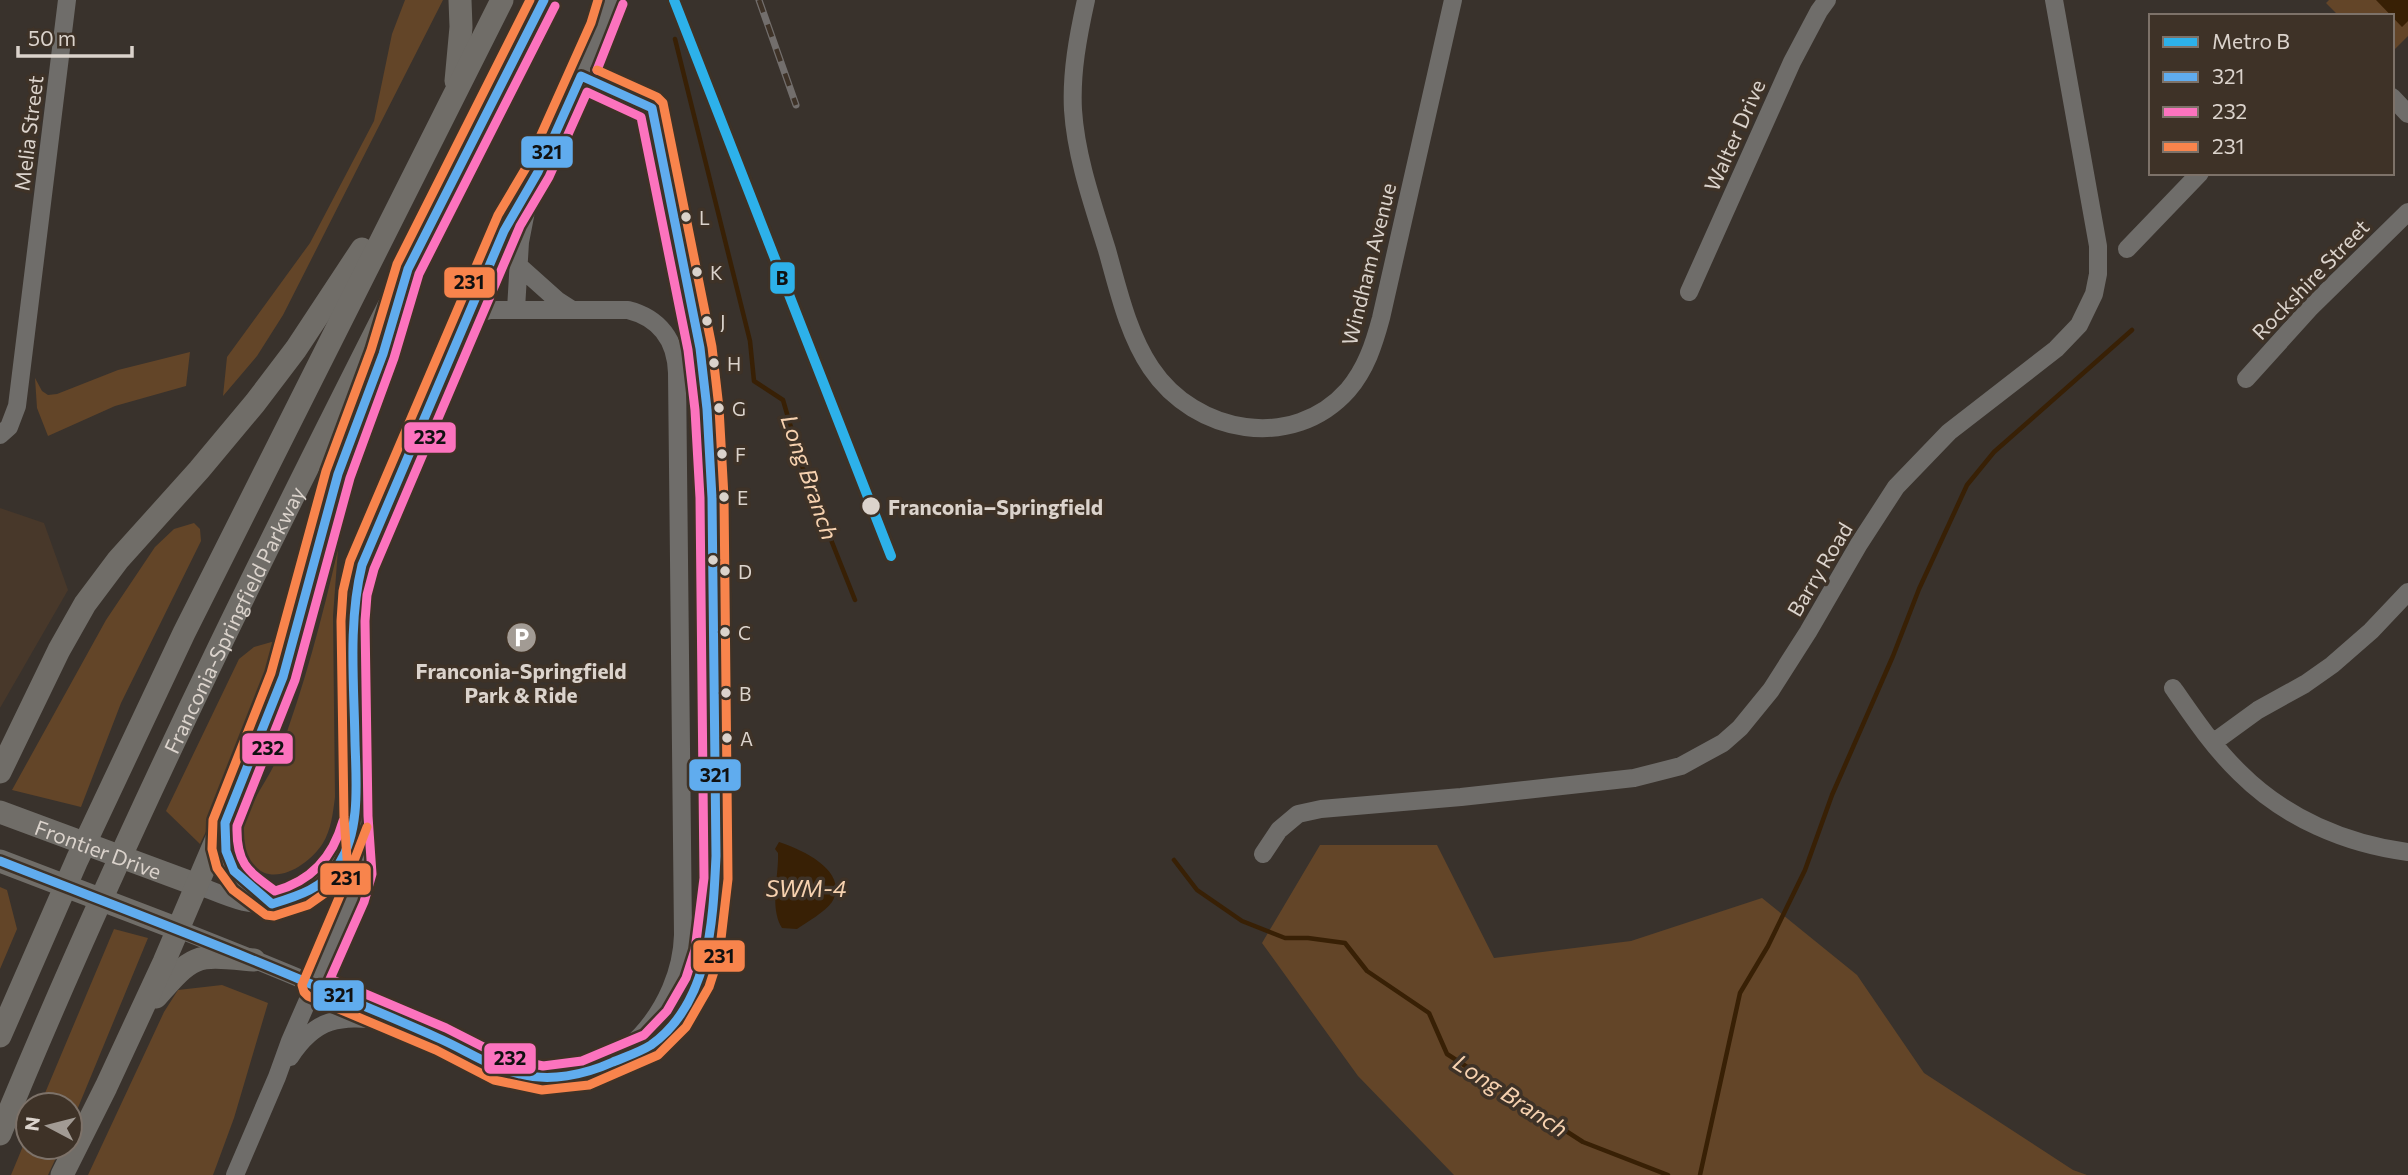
<svg xmlns="http://www.w3.org/2000/svg" width="2408" height="1175" font-family="Commissioner,sans-serif">
<rect width="100%" height="100%" fill="#39322c"/>
<path fill="#48382a" d="M0,508L44,523L68,590L0,708Z"/>
<path fill="#634528" d="M405,0H443L283,315L257,356L223,396L227,357L310,243L374,121L392,34Z
M2329,0H2408V36L2392,52V16H2339L2326,3Z
M190,352L186,386L115,406L48,436L37,408L35,378L42,391L48,395L57,394L118,370Z
M194,523L200,529L201,541L121,703L81,807L12,790L106,620L155,547L174,529Z
M338,549L333,616L335,797C333,813 331,830 323,843C309,865 274,888 253,865C246,857 242,852 242,842C241,810 268,783 279,754C304,687 322,619 338,549Z
M275,641L278,649L240,761L200,844L166,811L239,659L254,647Z
M1320,845H1437L1494,958L1631,941L1762,898L1857,975L1924,1073L2073,1170L2087,1175H1454L1358,1076L1262,943Z
M0,887L7,890L17,929L0,969Z
M114,929L148,938L70,1127V1105H40Z
M222,985L268,1003L234,1118L213,1175H88L164,1012L178,990Z
M28,1134V1147H61L48,1175H11Z"/>
<path fill="#382005" d="M2376,0H2408V21L2402,27Z
M779,842C801,849 850,871 832,902C825,912 807,922 797,929L782,928C769,907 779,877 778,853L775,849Z"/>
<g fill="none" stroke-linecap="round" stroke-linejoin="round">
<path stroke="#382005" stroke-width="4.5" d="M675,39L750,341L754,381L783,400L804,472L855,600
M1174,860L1197,890L1242,921L1285,938H1308L1345,943L1367,971L1429,1013L1447,1054L1583,1142L1668,1175
M1700,1175L1740,993L1768,946L1805,870L1832,795L1893,656L1919,589L1967,485L1994,452L2132,330"/>
<path stroke="#6f6d6a" stroke-width="18" d="M1086,0C1078,36 1071,73 1073,110C1076,157 1093,205 1107,250C1118,289 1128,334 1151,368C1195,434 1293,452 1348,390C1366,369 1374,344 1381,318L1453,0
M2392,97L2408,114
M2127,249L2200,173
M519,266L557,300L571,309
M1689,292L1792,62L1819,11L1827,0
M516,309L520,242L526,211L538,172L602,27L611,0
M2246,379L2311,307L2408,212
M0,435L9,427L17,406L67,0
M2173,688C2193,717 2214,748 2240,773C2285,818 2346,844 2408,852
M2214,742L2258,710L2305,684L2332,665L2371,631L2408,592
M1263,854L1279,830L1298,814L1321,809L1461,797L1634,778L1681,766L1723,743L1740,728L1771,690L1808,632L1859,544L1896,487L1949,432L2056,349L2079,325L2094,294L2098,274V246L2054,0
M197,885C213,891 228,898 244,902C300,914 339,878 354,827
M178,929C254,959 329,990 404,1023C449,1043 492,1073 541,1077C619,1084 681,1007 683,935L677,373C676,341 660,318 628,310H490L477,314L463,325
M290,1057C316,1017 340,1016 383,1020
M235,1175L277,1077L290,1041L353,897L360,873V864L356,817L353,621L355,593L362,565L504,231L538,172"/>
<g stroke="#706d68" stroke-width="23">
<path d="M456,81L461,27L460,0"/>
<path d="M0,772L59,650L85,604L118,560L199,470L255,403L296,349L362,249"/>
<path id="s1" d="M0,812L197,885"/>
<path d="M224,830C221,871 243,882 272,904"/>
<path d="M0,861L178,929"/>
<path d="M156,997C195,952 196,955 254,960"/>
<path d="M0,1036L77,860L184,633L502,0"/>
<path id="s2" d="M0,1134C159,746 355,374 544,0"/>
<path d="M62,1175L106,1087L164,962L264,728L291,653L338,474L383,354L392,325"/>
</g>
<defs>
<path id="rail" d="M759,0L796,105"/>
</defs>
<use href="#rail" stroke="#726e6c" stroke-width="7"/>
<use href="#rail" stroke="#3e3227" stroke-width="4.5" stroke-dasharray="13" stroke-linecap="butt"/>
<defs>
<path id="bus-1" d="M0,861C102,901 205,939 306,982C350,1000 394,1018 438,1038C466,1050 489,1067 520,1074C550,1082 584,1075 613,1062C625,1057 640,1052 651,1045C710,1003 713,921 716,856L712,498L707,409L700,348L652,108L581,76L538,172L504,231L362,565C348,622 354,683 355,742C356,781 361,829 339,864C324,888 298,896 272,904L234,871L226,851L225,823L283,677L338,474L383,354L408,269L544,0"/>
<path id="bus-2" d="M597,70L623,4
M587,92L641,117L688,350L695,410L700,498L704,878L695,950L686,978L667,1011L644,1035L582,1061L543,1066L503,1057L446,1028L330,979L364,902L372,874L368,816L365,621L367,595L374,569L520,226L549,177Z
M343,821C333,857 312,881 275,891C246,870 236,862 237,826L295,680L350,478L394,358L419,274L555,6"/>
<path id="bus-3" d="M597,70L657,97L663,103L712,347L719,408L724,497L728,879L719,956L709,987L686,1027L658,1055L589,1085L542,1090L494,1080L436,1050L308,996L304,992L302,985L341,893L348,872L344,817L341,621L343,591L350,561L498,215L527,166L591,23L598,0
M367,827L354,861L335,886L308,905L274,916L266,915L233,890L217,868L212,849L213,820L271,673L326,471L371,350L397,264L530,0"/>
</defs>
<use href="#bus-1" stroke="#3e3227" stroke-width="14"/>
<use href="#bus-2" stroke="#3e3227" stroke-width="14"/>
<use href="#bus-3" stroke="#3e3227" stroke-width="14"/>
<use href="#bus-1" stroke="#60acee" stroke-width="9"/>
<use href="#bus-2" stroke="#fc73be" stroke-width="9"/>
<use href="#bus-3" stroke="#f8844c" stroke-width="9"/>
<defs>
<path id="metro-1" d="M674,0L891,556"/>
</defs>
<use href="#metro-1" stroke="#3e3227" stroke-width="16"/>
<use href="#metro-1" stroke="#2db1ea" stroke-width="10"/>
</g>
<defs>
<symbol id="parking-disc" viewBox="-11 -11 22 22"><circle r="9.5" fill="#a29b94" stroke="#3e3227"/><path d="M-3.5-5.5H1a3.5 3.5 0 0 1 0 7H-1V5.5H-3.5ZM-1-3.4V-.6H.8a1.4 1.4 0 0 0 0-2.8Z" fill="#fff"/></symbol>
</defs>
<g fill-rule="evenodd">
<use href="#parking-disc" x="504" y="620" width="35" height="35"/>
</g>
<g fill="#dbd3cc" stroke="#3e3227" stroke-width="2.5">
<circle cx="686" cy="217" r="6"/>
<circle cx="697" cy="272" r="6"/>
<circle cx="707" cy="321" r="6"/>
<circle cx="714" cy="363" r="6"/>
<circle cx="719" cy="408" r="6"/>
<circle cx="722" cy="454" r="6"/>
<circle cx="724" cy="497" r="6"/>
<circle cx="871" cy="506" r="10"/>
<circle cx="713" cy="560" r="6"/>
<circle cx="725" cy="571" r="6"/>
<circle cx="725" cy="632" r="6"/>
<circle cx="726" cy="693" r="6"/>
<circle cx="727" cy="738" r="6"/>
</g>
<g text-anchor="middle" dominant-baseline="central" stroke-width="7" stroke-linejoin="round" paint-order="stroke">
<g font-size="19" fill="#dbd3cc" stroke="#3e3227" text-anchor="start">
<text x="699" y="217">L</text>
<text x="710" y="272">K</text>
<text x="720" y="321">J</text>
<text x="727" y="363">H</text>
<text x="732" y="408">G</text>
<text x="735" y="454">F</text>
<text x="737" y="497">E</text>
<text x="738" y="571">D</text>
<text x="738" y="632">C</text>
<text x="739" y="693">B</text>
<text x="740" y="738">A</text>
</g>
<g font-size="21" fill="#dbd3cc" stroke="#3e3227">
<text transform="translate(28 133) rotate(-83)">Melia Street</text>
<text transform="translate(1734 135) rotate(-66)">Walter Drive</text>
<text transform="translate(1368 264) rotate(-76)">Windham Avenue</text>
<text transform="translate(2310 279) rotate(-46)">Rockshire Street</text>
<text transform="translate(1819 569) rotate(-59)">Barry Road</text>
<text stroke="none"><textPath href="#s2" startOffset="565">Franconia-Springfield Parkway</textPath></text>
<text stroke="none"><textPath href="#s1" startOffset="105">Frontier Drive</textPath></text>
</g>
<g font-size="21" font-weight="bold" fill="#dbd3cc" stroke="#3e3227" text-anchor="start">
<text x="888" y="506">Franconia–Springfield</text>
</g>
<g font-size="21" font-weight="bold" fill="#dbd3cc" stroke="#3e3227">
<text x="521" y="670">Franconia-Springfield<tspan x="521" dy="24">Park &amp; Ride</tspan></text>
</g>
<g font-size="23" font-style="italic" fill="#f6d1af" stroke="#3e3227">
<text transform="translate(810 477) rotate(71)">Long Branch</text>
<text x="806" y="888">SWM-4</text>
<text transform="translate(1511 1095) rotate(33)">Long Branch</text>
</g>
</g>
<g stroke="#3e3227" stroke-width="2.5">
<rect x="520" y="135" width="54" height="34" rx="7" fill="#60acee"/>
<rect x="769" y="261" width="27" height="34" rx="7" fill="#2db1ea"/>
<rect x="443" y="266" width="53" height="33" rx="7" fill="#f8844c"/>
<rect x="403" y="421" width="54" height="33" rx="7" fill="#fc73be"/>
<rect x="241" y="732" width="53" height="33" rx="7" fill="#fc73be"/>
<rect x="688" y="758" width="54" height="34" rx="7" fill="#60acee"/>
<rect x="319" y="862" width="53" height="34" rx="7" fill="#f8844c"/>
<rect x="692" y="939" width="54" height="34" rx="7" fill="#f8844c"/>
<rect x="312" y="979" width="53" height="33" rx="7" fill="#60acee"/>
<rect x="483" y="1042" width="54" height="33" rx="7" fill="#fc73be"/>
</g>
<g font-size="19" text-anchor="middle" font-weight="bold" fill="#111">
<text x="547" y="159">321</text>
<text x="782" y="285">B</text>
<text x="469" y="289">231</text>
<text x="430" y="444">232</text>
<text x="268" y="755">232</text>
<text x="715" y="782">321</text>
<text x="346" y="885">231</text>
<text x="719" y="963">231</text>
<text x="339" y="1002">321</text>
<text x="510" y="1065">232</text>
</g>
<rect x="2149" y="14" width="245" height="161" fill="#3e3227" stroke="#7d7269" stroke-width="2"/>
<rect x="2163" y="37" width="35" height="10" fill="#2db1ea" stroke="#7d7269" stroke-width="2"/>
<text x="2212" y="49" font-size="21" fill="#dbd3cc">Metro B</text>
<rect x="2163" y="72" width="35" height="10" fill="#60acee" stroke="#7d7269" stroke-width="2"/>
<text x="2212" y="84" font-size="21" fill="#dbd3cc">321</text>
<rect x="2163" y="107" width="35" height="10" fill="#fc73be" stroke="#7d7269" stroke-width="2"/>
<text x="2212" y="119" font-size="21" fill="#dbd3cc">232</text>
<rect x="2163" y="142" width="35" height="10" fill="#f8844c" stroke="#7d7269" stroke-width="2"/>
<text x="2212" y="154" font-size="21" fill="#dbd3cc">231</text>
<g transform="translate(49 1126) rotate(277)"><circle r="33" fill="#3e3227" stroke="#7d7269" stroke-width="2"/>
<path d="M0-5L12 26L0 18L-12 26Z" fill="#a29b94"/>
<text y="-10" font-size="19" font-weight="bold" text-anchor="middle" fill="#dbd3cc">N</text>
</g>
<path d="M18 46v10h114v-10" fill="none" stroke="#dbd3cc" stroke-width="3.5"/>
<text x="28" y="46" font-size="21" fill="#dbd3cc" stroke="#3e3227" stroke-width="5" paint-order="stroke">50 m</text>
</svg>
